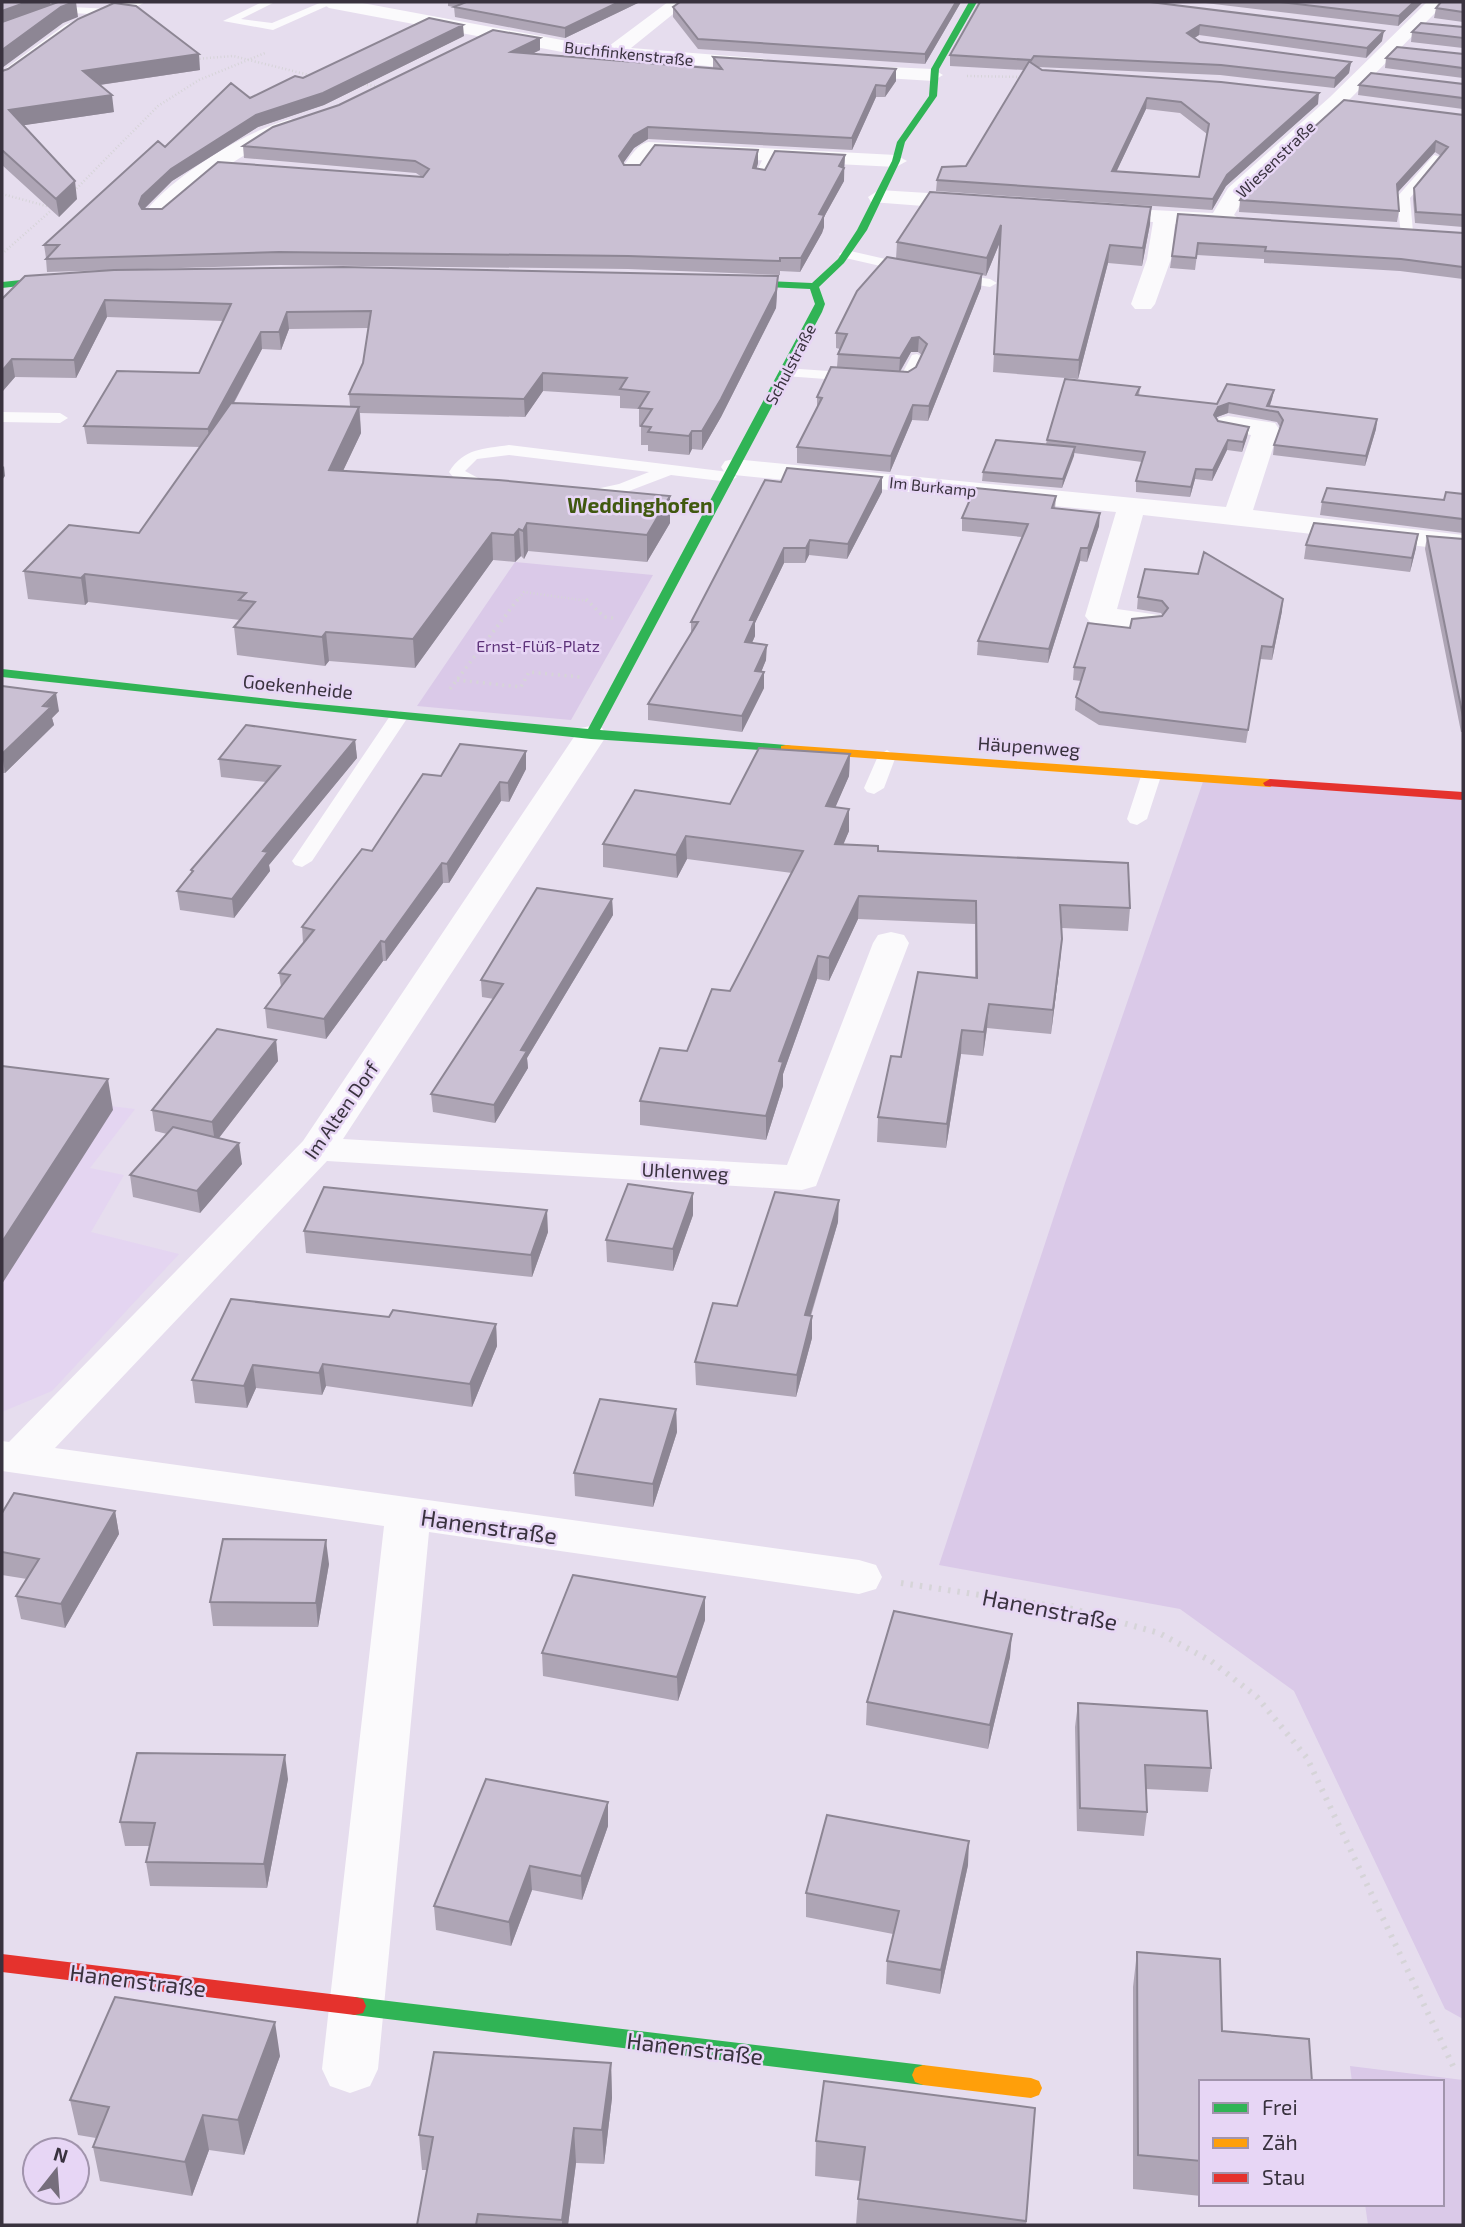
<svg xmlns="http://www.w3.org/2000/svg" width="1465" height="2227" font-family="'Exo 2',sans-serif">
<rect width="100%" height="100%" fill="#e6ddee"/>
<path fill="#e4d5f1" d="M2,1093L135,1109L90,1168L124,1175L91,1232L179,1254L52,1391L2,1412Z"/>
<path fill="#dac9e8" d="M515,562L653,575L571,720L417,706Z
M1205,776L1463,795V2019L1445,2009L1294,1691L1180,1609L939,1565L1065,1183Z
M1350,2066L1463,2080V2225H1368L1365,2204H1442V2082H1352Z"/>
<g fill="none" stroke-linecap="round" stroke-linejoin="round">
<path stroke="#d6d4d8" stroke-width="2.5" stroke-dasharray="1 2.5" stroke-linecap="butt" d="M196,59L233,56L313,76
M967,76L1024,77
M360,84L382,87
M74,191L158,106L199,80L265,53
M2,194L54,208L3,253
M517,601L524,592L588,601"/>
<path stroke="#d6d4d8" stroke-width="3.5" stroke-dasharray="2 4.5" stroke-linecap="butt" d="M586,599L604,617L613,618
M457,680L521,687L529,672L580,677
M450,689L518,599"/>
<path stroke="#d6d4d8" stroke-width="6" stroke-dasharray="2.5 7" stroke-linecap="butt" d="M901,1583L1073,1609L1159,1633L1211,1661L1257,1697L1307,1758L1453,2066"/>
<path fill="#fbfafc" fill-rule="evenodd" d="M262,2H275L241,19L272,23L322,2H336L273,30L223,21Z
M71,7L111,9L116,12L111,15L71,13L47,19L41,16Z
M766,152L776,155L765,180H755L754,177Z
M1434,155L1444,158L1410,198L1413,232L1401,235L1397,197Z
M846,250L916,266L918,269L911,273L841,257L839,254Z
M952,273L990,279L997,283L990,287L947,280V274Z
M917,354L924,358L913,381L906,385L785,376L778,372L785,368L901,376L912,355Z
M2,412L60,413L68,418L60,423L2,422Z
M509,445L729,472L737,477L729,482L671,475L629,491L579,502L571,497L573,494L619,484L649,472L509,455L477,459L465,471L495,487V493C479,497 458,484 449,472C464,448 483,449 509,445Z
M399,711L408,717L312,861L302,867L295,865L292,861L392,713Z
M887,750L896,756L884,788L874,794L867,792L864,788L878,756Z
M1151,770L1161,776L1147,819L1137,825L1130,823L1127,819L1141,776Z"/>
<path fill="#fbfafc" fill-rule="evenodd" d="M122,2H146L79,33L9,84L2,86V71L65,25Z
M320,2H357L578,43L609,46L668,2H688L631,48L766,59L776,65L766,71L578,55L329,8Z
M1427,2H1446L1344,105L1245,197L1234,215L1242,221L1239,226L1219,228L1175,224L1171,259L1155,304L1151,309H1135L1131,304L1147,259L1153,222L1099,219L1091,217L1088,212L1091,207L1213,213L1228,188L1330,97Z
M844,65L933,69L943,75L933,81L837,75L834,71Z
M291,119L301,125L298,129C253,147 214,172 178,204C167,214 162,224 146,220L143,215C169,178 247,130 291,119Z
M648,142L896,155L907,161L896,167L654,155L640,175H624L621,170C628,160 636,145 648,142Z
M879,190L976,196L987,203L976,210L871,202L868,197Z
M1228,416L1275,423L1279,429L1253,510L1463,535V551L1143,515L1117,609L1159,615L1164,621L1159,627C1138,632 1111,627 1090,622L1085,616L1116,512L734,475L725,473L721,467L725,461L734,459L1226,507L1251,435L1219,430L1215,424L1219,418Z
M591,726L602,728L607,735L343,1139L787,1165L873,943L878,935L891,932L904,935L909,943L816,1186L802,1190L327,1161L55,1448L859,1560L876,1565L882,1577L876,1589L859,1594L429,1532L378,2069L370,2086L350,2093L330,2086L322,2069L384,1526L2,1471V1441L9,1442L303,1141L580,728Z"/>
<path fill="#30b455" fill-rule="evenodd" d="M969,2H977L939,69L937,96L905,142L900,161L867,230L844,263L819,287L825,304L822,312L600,730L786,745L791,746V752L591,739L2,677V669L296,702L588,729L815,304L810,289L724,285L719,282L724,279L812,283L838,259L857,230L892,161L897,142L929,96L931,69Z
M69,275L74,278L72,280L2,288V282Z
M355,1997L923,2065L931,2068L934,2075L931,2082L923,2085L355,2015L347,2013L344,2006L347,1999Z"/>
<path fill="#ff9f0a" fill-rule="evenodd" d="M786,745L1270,779L1277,783L1270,787L781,752V746Z
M923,2065L1031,2078L1039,2081L1042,2088L1039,2095L1031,2098L923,2085L915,2082L912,2075L915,2068Z"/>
<path fill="#e5322d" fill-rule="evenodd" d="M1270,779L1463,792V800L1265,786L1263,783Z
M2,1954L355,1997L363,1999L366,2006L363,2013L355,2015L2,1972Z"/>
</g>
<path fill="#aea5b5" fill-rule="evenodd" d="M448,2H640L565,38L455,17L454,7L448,6Z
M961,2L925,64L698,49L673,17V7Z
M1197,2H1423L1398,26Z
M1463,2V22L1434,18L1436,8Z
M1151,3L1382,41L1366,58L1199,35L1194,38L1200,42L1351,62L1349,73L1334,88L1220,75L1037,67L1042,70L1318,104L1226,186L1212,210L936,191L937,180L966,166L1024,70L950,66V55ZM1146,109L1180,113L1207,134L1199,177L1116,172Z
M1463,27V48L1411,42L1412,32Z
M464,36L324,105L258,127L172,181L144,209H162L422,177L416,173L244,158L243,146L540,38V50L532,54L713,68V57L896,69V81L885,97H876L852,150L648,139L634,148L623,163L624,165L758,163L756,169L765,170L845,155L844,181L824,217V227L822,233L800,272L780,271V275L628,269L280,265L47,272L46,259V258L44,245L165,147L250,98L303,78Z
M1463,54V78L1385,68L1386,58Z
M200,70L100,85L114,112L24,125L77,199L59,217L2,165V71Z
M1463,84V109L1358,95L1359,85Z
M1463,115V227L1415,223L1413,199L1414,188L1441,156L1435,152L1397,193L1399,211L1397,222L1239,212L1240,200Z
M1178,214L1463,233V279L1400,271L1264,263V259L1197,255L1195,270L1170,268Z
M1150,224L1142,266L1108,263L1078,379L993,372L1000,242L986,276L982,275L981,288L928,421L912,420L890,472L797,463V447L817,408V397L837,367L838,354L840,349L836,348V333L896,259L897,242ZM911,352H918L922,355L916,367L908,372H900Z
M778,276L776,308L721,417L702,450L692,449L689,455L648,451V445H641V427L639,426V409L620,408V396L543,391L525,417L360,413L361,433L343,471L670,523L647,562L528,551L524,559L521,556L515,562L493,560L415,668L329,661L325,666L237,655L234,627L240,620L88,602L85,605L28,599L24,571L139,533L200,447L87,444L84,426L199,373L223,321L107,317L76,378L15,377L2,392V299ZM368,328L363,363L349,394L350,406L234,403L262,349L281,350L289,329Z
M1140,387L1139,396L1217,404L1274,390L1272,399L1270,406L1377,419L1376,429L1365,466L1273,455L1274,445L1280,427L1277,422L1228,413L1217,417L1216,419L1218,421L1249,427L1247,437L1242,452L1227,450L1212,481L1195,479L1190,497L1136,492V481L1142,462L1074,453L1062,488L982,481L983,472L1046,444L1047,440Z
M765,480L882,492L847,559L809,555L805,563H784L755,623V636L752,643L766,660L761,672L764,688L742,732L648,720V704L691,634V622Z
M1463,494V533L1320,515L1322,502L1444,500Z
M1056,496L1055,509L1099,526L1087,562L1080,561L1048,663L977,655L978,641L1022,537L962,531V518Z
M1427,536L1463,539V732H1461L1425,549Z
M1306,545L1416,548L1410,572L1304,559Z
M1138,597L1282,611L1272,660L1260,659L1246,743L1099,725L1075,710L1076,697L1081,681L1073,680L1074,667L1130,628L1163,616L1161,613L1137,609Z
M2,686L59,711L52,718L54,725L5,773H2Z
M355,740L357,758L269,865L270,871L234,918L180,910L177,891L191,874V870L266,782L221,777L219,759Z
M526,751V769L509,802L501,801L449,883H443L386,961H383L326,1039L267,1028L265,1008L281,987L279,973L303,943L302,927L372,851Z
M850,754L849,776L835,807L849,831L843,844L1130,908L1128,931L1062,928L1060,962L1051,1034L987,1028L983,1056L961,1054L946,1148L877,1142L878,1117L901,1057L975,978V924L858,919L829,981L817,979L783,1074V1086L766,1140L640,1125V1101L687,1051L730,991L792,873L687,859L677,878L603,867V844L730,804Z
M612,899L613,915L527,1058L528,1068L495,1123L433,1112L431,1094L494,999L482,997L481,980Z
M276,1040L278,1061L219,1138L242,1164L200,1213L133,1197L130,1175L167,1134L155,1131L152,1110Z
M693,1193V1215L673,1271L607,1262L606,1240Z
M838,1222L811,1316L812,1338L796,1397L696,1385L695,1362L737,1306Z
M304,1231L548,1232L532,1277L306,1253Z
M389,1317L496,1324L497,1346L472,1407L326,1386L322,1395L256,1388L247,1408L195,1403L192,1380Z
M676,1409L677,1432L653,1507L575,1496L574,1473Z
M115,1511L119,1534L65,1628L21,1619L16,1596L27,1579L2,1575V1513Z
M329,1564L318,1627L213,1626L210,1602Z
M705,1620L678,1701L543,1676L542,1653Z
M1010,1657L988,1749L866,1725L867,1702Z
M1078,1703L1211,1768L1208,1792L1146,1789L1147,1812L1144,1836L1077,1831L1075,1727Z
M288,1779L267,1888L150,1886L146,1862L150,1846H125L120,1822Z
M608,1802V1826L582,1900L532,1890L511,1946L436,1930L434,1906Z
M968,1865L940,1994L886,1984L887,1961L893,1934L806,1917V1893Z
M1137,1952L1222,2031L1201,2082V2196L1133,2189V1987Z
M280,2056L244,2155L209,2150L192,2196L100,2181L93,2147L96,2138L78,2135L70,2100Z
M611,2063L612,2098L604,2164L576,2163L568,2225H417L427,2170H422L419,2135Z
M1035,2108L1026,2225H856L858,2199L860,2181L815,2176L816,2141Z"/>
<path fill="#8d8694" d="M27,2H50L51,9L2,28V11Z
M74,2H76L78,17L63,23L2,68V50L61,7Z
M619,2H640L565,38V28Z
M956,2H961L925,64V54Z
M1414,2H1423L1398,26L1399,16Z
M463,25L464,36L324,105L258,127L172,181L144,209L141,216L139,204L142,196L171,169L256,115Z
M1200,25L1199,35L1187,43V33Z
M1384,31L1382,41L1366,58L1367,48Z
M540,38V50L511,64V52Z
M199,54L200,70L85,87L83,71Z
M1351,62L1349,73L1334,88L1335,78Z
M896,69V81L885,97L886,86Z
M876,85V97L852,150V138Z
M1319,93L1318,104L1226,186L1212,210L1213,199L1227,175Z
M112,95L114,112L12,127L9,110Z
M1147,98L1146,109L1111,183L1112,171Z
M648,127V139L634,148L619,169V156L634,135Z
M1436,141L1435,152L1395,195L1397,184Z
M758,150V163L753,181V168Z
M845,155L844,167L842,172L844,168V181L824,217V227L822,233L800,272L801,258Z
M75,181L77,199L59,217L56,199Z
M1151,207L1150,224L1142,266L1143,248Z
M1001,225L1000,242L986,276L987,258Z
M1110,245L1108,263L1078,379L1079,360Z
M982,274L981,288L928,421L929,406Z
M778,276L776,308L721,417L702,450V431Z
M105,300L107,317L76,378L74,360Z
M287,312L289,329L281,350L279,332Z
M261,332L262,349L210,447L208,429Z
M919,337L918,352H911L899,373L900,358L912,338Z
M12,359L15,377L2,392V371Z
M543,373V391L525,417L524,399Z
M1274,390L1272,399L1268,410L1267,406Z
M1229,403L1228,413L1217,417L1213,425L1214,415L1218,407Z
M913,405L912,420L890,472L891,456Z
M359,407L361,433L331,496L329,470Z
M1377,419L1376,429L1365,466L1366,456Z
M1249,427L1247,437L1242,452L1243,442Z
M692,431V449L689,455V436Z
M1228,440L1227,450L1212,481L1213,470Z
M1075,447L1074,456L1062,488L1063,479Z
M4,466L5,476L2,480V468Z
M1196,469L1195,479L1190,497L1191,487Z
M882,477V492L847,559L848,544Z
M670,496V523L647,562V535Z
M1100,513L1099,526L1087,562L1088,548Z
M527,523L528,551L524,559L523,531Z
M519,529L521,556L515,562L514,535Z
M492,533L493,560L415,668L413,639Z
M1418,534L1416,548L1410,572L1412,558Z
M810,540L809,555L805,563L806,548Z
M784,548V563L755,623V636L745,658V642L750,620Z
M1081,548L1080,561L1048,663L1049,649Z
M85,574L88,602L85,605L81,578Z
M1283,599L1282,611L1272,660L1273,647Z
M326,632L329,661L325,666L322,637Z
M767,645L766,660L755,687V671Z
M764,672V688L742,732V716Z
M56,693L59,711L52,718L54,725L5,773L2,754Z
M355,740L357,758L269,865L270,871L234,918L232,899L263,851Z
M526,751V769L509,802L508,783Z
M850,754L849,776L826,829V806Z
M500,782L501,801L449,883L447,864Z
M849,809V831L834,867L835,844Z
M686,836L687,859L677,878L676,855Z
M442,863L443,883L386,961L385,942Z
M859,896L858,919L829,981V958Z
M612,899L613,915L527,1058L528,1068L495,1123L494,1105L521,1050Z
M1062,939L1060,962L1051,1034L1053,1010Z
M381,941L383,961L326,1039L324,1019Z
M818,956L817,979L783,1074V1086L766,1140V1116L779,1061Z
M989,1004L987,1028L983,1056L984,1032Z
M962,1030L961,1054L946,1148L947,1124Z
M276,1040L278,1061L215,1143L212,1122Z
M108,1079L113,1110L2,1284V1242Z
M239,1143L242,1164L200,1213L197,1191Z
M693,1193V1215L673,1271V1249Z
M839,1200L838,1222L804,1337L805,1315Z
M547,1210L548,1232L532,1277L531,1255Z
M812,1316V1338L796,1397L797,1375Z
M496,1324L497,1346L472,1407L470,1384Z
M323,1364L326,1386L322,1395L319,1373Z
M253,1365L256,1388L247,1408L244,1386Z
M676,1409L677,1432L653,1507V1484Z
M115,1511L119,1534L65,1628L61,1604Z
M326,1540L329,1564L318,1627L316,1603Z
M705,1597V1620L678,1701L677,1677Z
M1012,1634L1010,1657L988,1749L990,1725Z
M285,1755L288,1779L267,1888L264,1864Z
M608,1802V1826L582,1900L581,1876Z
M969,1841L968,1865L940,1994L941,1970Z
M530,1866L532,1890L511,1946L509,1922Z
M275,2022L280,2056L244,2155L238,2120Z
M611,2063L612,2098L604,2164L602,2130Z
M203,2115L209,2150L192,2196L185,2162Z
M574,2128L576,2163L568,2225H562V2220Z"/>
<path fill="#cac0d3" stroke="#8d8694" stroke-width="2" fill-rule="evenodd" d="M2,2H27L2,11Z
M58,2H74L61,7L2,50V22Z
M466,2H619L565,28L454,7Z
M680,2H956L925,54L698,39L673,7Z
M980,2H1150L1384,31L1367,48L1200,25L1187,33L1200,42L1351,62L1335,78L1221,65L1034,56L1030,62L1042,70L1221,82L1319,93L1227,175L1213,199L937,180L942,167L966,166L1030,60L950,55ZM1147,98L1181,102L1209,124L1199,177L1112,171Z
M1280,2H1414L1399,16Z
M1441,2H1463V12L1436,8Z
M114,3L136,6L199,54L83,71L112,95L9,110L75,181L56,199L2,150V71L8,69L78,19Z
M429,18L463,25L323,93L256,115L171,169L142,196L139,204L142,209H162L218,162L423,177L429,169L415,161L243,146L273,127L339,105L493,30L540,38L511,52L722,69L713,57L896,69L886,86L876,85L852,138L648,127L634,135L619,156L624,165H640L655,145L758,150L753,168L765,170L775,151L845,155L839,166L844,168L819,214L824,215L822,220L801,258H780V261L628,256L279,252L46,259L59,245H44L158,141L165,147L231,83L250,98L295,76L303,78Z
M1421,23L1463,27V38L1412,32Z
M1397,47L1463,54V68L1386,58Z
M1371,73L1463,84V98L1359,85Z
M1344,100L1463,115V215L1416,212L1414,188L1448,147L1436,141L1397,184L1399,211L1240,200L1248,187Z
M930,192L1151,207L1143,248L1110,245L1079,360L994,354L1001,225L987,258L897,242Z
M1178,214L1463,233V267L1401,259L1265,251L1266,247L1198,243L1196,258L1172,256Z
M887,257L982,274L929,406L913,405L891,456L797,447L822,398L817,397L831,367L908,372L916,367L927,344L919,337L912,338L900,358L838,354L847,334L836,333L857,291Z
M343,267L778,276L776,291L721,399L702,431H692L689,436L648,432L651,427L641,426L652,409L639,408L649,392L620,389L627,378L543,373L524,399L349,394L363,363L371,311L287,312L279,332H261L208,429L84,426L117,371L199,373L231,304L105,300L74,360L12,359L2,371V299L25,276L114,270Z
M1065,379L1140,387L1136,395L1217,404L1227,384L1274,390L1267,406L1377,419L1366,456L1274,445L1283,420L1278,412L1229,403L1218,407L1214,415L1218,421L1249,427L1243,442L1228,440L1213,470L1196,469L1191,487L1136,481L1145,452L1047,440Z
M231,403L359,407L329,470L498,480L670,496L647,535L527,523L523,531L519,529L514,535L492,533L413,639L326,632L322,637L234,627L255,602L239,600L246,593L85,574L81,578L24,571L69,525L139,533Z
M996,440L1075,447L1063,479L983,472Z
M787,468L882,477L848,544L810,540L806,548H784L750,620H755L745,642L767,645L755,671L764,672L742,716L648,704L698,622H691L765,480L781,482Z
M975,488L1056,496L1052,508L1100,513L1088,548H1081L1049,649L978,641L1028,524L962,518Z
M1327,488L1444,500L1446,492L1463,494V519L1322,502Z
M1314,523L1418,534L1412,558L1306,545Z
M1427,536L1463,539V717Z
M1204,552L1283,599L1273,647L1262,646L1248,730L1100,712L1076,697L1085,668L1074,667L1088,623L1130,628L1132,619L1162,616L1168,608L1162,601L1138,597L1145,569L1198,574Z
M2,686L56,693L43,706L51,707L2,754Z
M246,725L355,740L263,851L268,852L232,899L177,891L193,871L191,870L280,766L219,759Z
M460,744L526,751L508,783L500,782L447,864L442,863L385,942L381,941L324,1019L265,1008L290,975L279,973L314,930L302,927L362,849L372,851L423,774L441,776Z
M759,748L850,754L826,806L849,809L835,844L878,846V851L1128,863L1130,908L1060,905L1062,939L1053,1010L989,1004L984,1032L962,1030L947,1124L878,1117L891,1056L901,1057L918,972L977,978L976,901L859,896L829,958L818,956L779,1061L783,1062L766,1116L640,1101L660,1048L687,1051L712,989L730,991L803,851L686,836L676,855L603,844L635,790L730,804Z
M537,888L612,899L521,1050L527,1051L494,1105L431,1094L503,984L481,980Z
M217,1029L276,1040L212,1122L152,1110Z
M2,1066L108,1079L2,1242Z
M173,1127L239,1143L197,1191L130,1175Z
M628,1184L693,1193L673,1249L606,1240Z
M324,1187L547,1210L531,1255L304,1231Z
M775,1192L839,1200L805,1315L812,1316L797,1375L695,1362L713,1303L737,1306Z
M231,1299L389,1317L393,1310L496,1324L470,1384L323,1364L319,1373L253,1365L244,1386L192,1380Z
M600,1399L676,1409L653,1484L574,1473Z
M14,1493L115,1511L61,1604L16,1596L39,1559L2,1552V1513Z
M223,1539L326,1540L316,1603L210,1602Z
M573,1575L705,1597L677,1677L542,1653Z
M894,1611L1012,1634L990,1725L867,1702Z
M1078,1703L1207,1711L1211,1768L1145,1765L1147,1812L1080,1808Z
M137,1753L285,1755L264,1864L146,1862L155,1823L120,1822Z
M486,1779L608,1802L581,1876L530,1866L509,1922L434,1906Z
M827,1815L969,1841L941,1970L887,1961L899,1911L806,1893Z
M1137,1952L1220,1959L1222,2031L1309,2039L1312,2082H1201V2161L1138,2155Z
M115,1997L275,2022L238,2120L203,2115L185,2162L93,2147L109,2107L70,2100Z
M434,2052L611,2063L602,2130L574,2128L562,2220L478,2214L476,2225H417L433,2137L419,2135Z
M824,2081L1035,2108L1026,2221L858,2199L865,2147L816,2141Z"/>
<g text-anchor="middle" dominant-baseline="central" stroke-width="5" stroke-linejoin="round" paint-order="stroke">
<g font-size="16" fill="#39323e" stroke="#e7d6f5">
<text transform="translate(629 53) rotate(6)">Buchfinkenstraße</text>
<text transform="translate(1275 159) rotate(-44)">Wiesenstraße</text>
<text transform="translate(790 364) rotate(-62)">Schulstraße</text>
<text transform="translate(933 486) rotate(6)">Im Burkamp</text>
</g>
<g font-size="16" fill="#5e337a" stroke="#e7d6f5">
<text x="538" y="645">Ernst-Flüß-Platz</text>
</g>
<g font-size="19" fill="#39323e" stroke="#e7d6f5">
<text transform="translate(298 686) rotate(6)">Goekenheide</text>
<text transform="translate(1029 746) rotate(4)">Häupenweg</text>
<text transform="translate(341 1110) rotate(-55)">Im Alten Dorf</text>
<text transform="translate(685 1171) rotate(3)">Uhlenweg</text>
</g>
<g font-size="21" font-weight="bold" fill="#40580f" stroke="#e7d6f5">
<text x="640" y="504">Weddinghofen</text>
</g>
<g font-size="23" fill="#39323e" stroke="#e7d6f5">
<text transform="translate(489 1526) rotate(8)">Hanenstraße</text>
<text transform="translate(1050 1609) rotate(11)">Hanenstraße</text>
<text transform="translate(138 1980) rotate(7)">Hanenstraße</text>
<text transform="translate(695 2048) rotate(7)">Hanenstraße</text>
</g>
</g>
<rect width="1465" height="2227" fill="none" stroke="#39323e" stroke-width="7"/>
<rect x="1199" y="2080" width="245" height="126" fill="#e7d6f5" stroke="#a194ac" stroke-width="2"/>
<rect x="1213" y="2103" width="35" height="10" fill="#30b455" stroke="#a194ac" stroke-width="2"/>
<text x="1262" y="2115" font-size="21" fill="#39323e">Frei</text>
<rect x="1213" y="2138" width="35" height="10" fill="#ff9f0a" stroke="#a194ac" stroke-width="2"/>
<text x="1262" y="2150" font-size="21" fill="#39323e">Zäh</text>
<rect x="1213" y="2173" width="35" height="10" fill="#e5322d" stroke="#a194ac" stroke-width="2"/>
<text x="1262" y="2185" font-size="21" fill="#39323e">Stau</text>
<g transform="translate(56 2171) rotate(17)"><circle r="33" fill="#e7d6f5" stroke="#a194ac" stroke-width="2"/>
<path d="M0-5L12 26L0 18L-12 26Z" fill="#766e7c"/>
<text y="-10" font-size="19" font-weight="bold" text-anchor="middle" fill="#39323e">N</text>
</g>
</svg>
